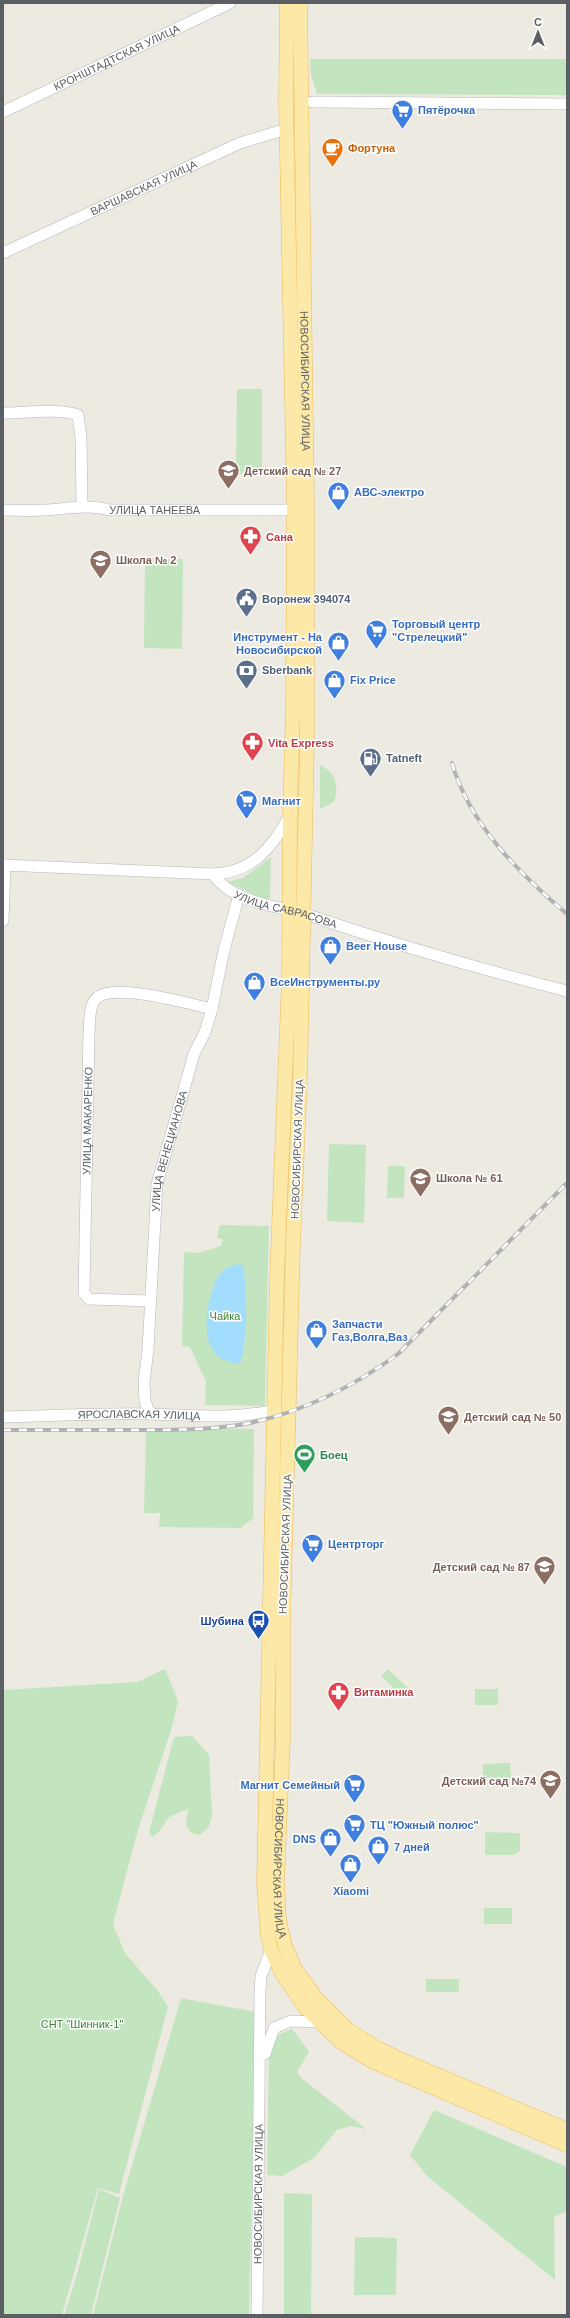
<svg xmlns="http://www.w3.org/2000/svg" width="570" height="2318" font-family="Helvetica,sans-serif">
<rect width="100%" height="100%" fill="#edeae2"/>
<path fill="#c2e5bf" d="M310,59H567V95L317,94L311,75Z
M237,389H262V474H236Z
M145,559H183L182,649L144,648Z
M320,765C336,772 339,786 334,802L320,809Z
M271,857L270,898L264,900L228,882L243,878Z
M329,1144L366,1145L364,1223L327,1221Z
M388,1166H405L404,1198H387Z
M220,1225L269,1226L265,1406L205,1405L206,1381L190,1347L182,1346L184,1252L198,1253L221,1246L223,1240L217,1237Z
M146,1428L254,1429L253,1518L241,1528L159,1527L160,1513H144Z
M165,1669L178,1701L172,1727L138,1830L113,1924L125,1953L158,1991L168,2007L119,2194L98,2188L62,2315H3V1690L137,1682Z
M388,1669L410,1690L403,1697L381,1676Z
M475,1689H498V1705H475Z
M192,1736L209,1755L212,1816L209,1826L200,1835L191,1833L186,1824L188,1809L169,1817L159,1832L152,1837L149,1832L174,1737Z
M510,1763L511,1778H483V1764Z
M485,1832L520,1833V1850L514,1855H485Z
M484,1908H512V1924H484Z
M426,1979H459V1992H426Z
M181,1998L256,2012L249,2315H93L123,2196Z
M292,2029L309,2051L297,2072L300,2077L366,2129L351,2126L337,2130L314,2158L282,2176L267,2175L269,2053L274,2037Z
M434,2110L567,2167V2211L554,2217L555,2280L427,2176L410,2155Z
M99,2189L120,2198L91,2315H64L76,2278Z
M284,2193L312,2194L311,2315H284Z
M355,2237L397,2238L396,2295H354Z"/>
<path fill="#a3ddfd" d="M240,1264L243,1267C248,1287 247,1341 241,1361L236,1364C228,1361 219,1359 214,1352C200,1334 208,1294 219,1275C223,1269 233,1265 240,1264Z"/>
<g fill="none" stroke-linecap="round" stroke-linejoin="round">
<defs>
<g id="minor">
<path d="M312,102L567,104"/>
<path id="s1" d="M3,112L230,3"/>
<path id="s2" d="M3,253L240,143L287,129"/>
<path d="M3,413C27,413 56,408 78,415L81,437L82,506"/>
<path id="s3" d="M3,510C17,510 30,511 44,510C66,509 87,504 109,510H302"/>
<path id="s4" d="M3,865L213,874C220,884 227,889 238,895C260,906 285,908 308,915C393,944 480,969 567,991"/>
<path d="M213,874C252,873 273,847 290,815"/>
<path d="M3,921L5,865"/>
<path id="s5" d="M151,1301L89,1299L84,1293L89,1034C90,1023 88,1004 98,997C117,983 189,1004 212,1009"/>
<path id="s6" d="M150,1414L145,1401L144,1382L148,1350L157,1184L194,1054L205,1032L212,1009L224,950L239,895"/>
<path id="s7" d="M3,1417C52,1416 101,1413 150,1414C196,1415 229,1420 275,1410"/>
<path d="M265,2054L274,2028L291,2021L319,2022"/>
<path id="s8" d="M257,2315L260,1991L261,1976L271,1950"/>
</g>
<g id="major">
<path d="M287,3L286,103L294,500L293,711L290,814L289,979L277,1276L264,1884L268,1936L271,1950L282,1973L305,2007L341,2042L372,2061L567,2145"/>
<path id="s9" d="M300,3L307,500V740L300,1079L293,1243L283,1624V1739L277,1882L279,1920L285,1946L295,1969L316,1998L348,2030L377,2048L404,2061L567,2130"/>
</g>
</defs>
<use href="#minor" stroke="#b3b6ba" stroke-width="12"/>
<use href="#major" stroke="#eeb95a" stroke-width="15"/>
<use href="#minor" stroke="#fff" stroke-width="11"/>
<use href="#major" stroke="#fde9a7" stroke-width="14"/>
<defs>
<path id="rail" d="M452,763C470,825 519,873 567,914
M3,1430C47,1430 92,1430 136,1430C172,1430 210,1430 245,1424C300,1413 353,1387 398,1354L567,1183"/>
</defs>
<use href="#rail" stroke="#b1b2b3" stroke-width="4"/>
<use href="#rail" stroke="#fff" stroke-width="2.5" stroke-dasharray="8" stroke-linecap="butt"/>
</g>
<defs>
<symbol id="supermarket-pin" viewBox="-11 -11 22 30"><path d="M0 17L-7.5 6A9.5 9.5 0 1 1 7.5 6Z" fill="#3f7fe0" stroke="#fff"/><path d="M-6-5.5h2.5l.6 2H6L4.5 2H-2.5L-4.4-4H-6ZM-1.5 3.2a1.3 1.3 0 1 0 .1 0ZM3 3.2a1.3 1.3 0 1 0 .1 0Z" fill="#fff"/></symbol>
<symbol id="cafe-pin" viewBox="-11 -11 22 30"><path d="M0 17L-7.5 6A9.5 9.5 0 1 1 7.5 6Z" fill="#e8710a" stroke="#fff"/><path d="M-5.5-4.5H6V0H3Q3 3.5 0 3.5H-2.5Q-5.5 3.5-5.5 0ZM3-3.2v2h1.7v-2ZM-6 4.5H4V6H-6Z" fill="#fff"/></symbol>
<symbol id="school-pin" viewBox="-11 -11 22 30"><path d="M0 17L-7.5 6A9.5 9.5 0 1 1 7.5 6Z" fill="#8d6e63" stroke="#fff"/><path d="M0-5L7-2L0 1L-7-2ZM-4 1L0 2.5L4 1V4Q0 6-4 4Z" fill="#fff"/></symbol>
<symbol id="shop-pin" viewBox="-11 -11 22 30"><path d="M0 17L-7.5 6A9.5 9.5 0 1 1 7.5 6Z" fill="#3f7fe0" stroke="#fff"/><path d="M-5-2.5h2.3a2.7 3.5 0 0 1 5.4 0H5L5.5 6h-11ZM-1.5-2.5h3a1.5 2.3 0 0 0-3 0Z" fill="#fff"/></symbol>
<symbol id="pharmacy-pin" viewBox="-11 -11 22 30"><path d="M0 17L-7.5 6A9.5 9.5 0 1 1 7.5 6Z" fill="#e0444e" stroke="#fff"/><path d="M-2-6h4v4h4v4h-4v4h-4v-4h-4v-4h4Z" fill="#fff"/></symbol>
<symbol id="civic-pin" viewBox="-11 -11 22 30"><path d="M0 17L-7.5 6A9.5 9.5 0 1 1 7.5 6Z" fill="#5c6f8a" stroke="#fff"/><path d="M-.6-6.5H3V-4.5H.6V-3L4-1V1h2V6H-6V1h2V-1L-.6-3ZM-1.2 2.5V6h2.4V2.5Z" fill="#fff"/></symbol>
<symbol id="bank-pin" viewBox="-11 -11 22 30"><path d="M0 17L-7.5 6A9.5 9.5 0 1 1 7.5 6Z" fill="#5c6f8a" stroke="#fff"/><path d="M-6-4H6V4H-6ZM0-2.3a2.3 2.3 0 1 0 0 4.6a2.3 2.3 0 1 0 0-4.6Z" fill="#fff"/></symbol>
<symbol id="fuel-pin" viewBox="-11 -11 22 30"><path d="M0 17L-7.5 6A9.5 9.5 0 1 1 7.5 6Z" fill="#5c6f8a" stroke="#fff"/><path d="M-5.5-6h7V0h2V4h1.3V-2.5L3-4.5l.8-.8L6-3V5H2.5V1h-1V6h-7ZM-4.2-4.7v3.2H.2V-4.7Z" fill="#fff"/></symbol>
<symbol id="stadium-pin" viewBox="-11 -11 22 30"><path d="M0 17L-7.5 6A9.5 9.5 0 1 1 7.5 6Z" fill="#2e9e5b" stroke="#fff"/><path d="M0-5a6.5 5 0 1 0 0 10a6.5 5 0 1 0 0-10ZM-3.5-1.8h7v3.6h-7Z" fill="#fff"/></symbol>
<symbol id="bus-pin" viewBox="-11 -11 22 30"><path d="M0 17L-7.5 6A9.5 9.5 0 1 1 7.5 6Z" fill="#1a4fb4" stroke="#fff"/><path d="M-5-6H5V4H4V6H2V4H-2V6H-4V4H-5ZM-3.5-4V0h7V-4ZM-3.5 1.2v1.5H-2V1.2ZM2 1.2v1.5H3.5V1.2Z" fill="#fff"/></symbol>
</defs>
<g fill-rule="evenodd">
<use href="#supermarket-pin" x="390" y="98" width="25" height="34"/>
<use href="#cafe-pin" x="320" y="136" width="25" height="34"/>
<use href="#school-pin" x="216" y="458" width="25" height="34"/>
<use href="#shop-pin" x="326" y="480" width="25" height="34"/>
<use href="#pharmacy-pin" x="238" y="524" width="25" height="34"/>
<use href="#school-pin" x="88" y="548" width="25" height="34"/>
<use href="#civic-pin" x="234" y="586" width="25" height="34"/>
<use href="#supermarket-pin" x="364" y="618" width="25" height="34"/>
<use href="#shop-pin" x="326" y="630" width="25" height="34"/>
<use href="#bank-pin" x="234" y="658" width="25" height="34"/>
<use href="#shop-pin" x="322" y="668" width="25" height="34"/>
<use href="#pharmacy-pin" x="240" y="730" width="25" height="34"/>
<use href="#fuel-pin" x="358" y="746" width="25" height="34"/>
<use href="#supermarket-pin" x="234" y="788" width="25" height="34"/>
<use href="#shop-pin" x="318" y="934" width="25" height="34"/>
<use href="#shop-pin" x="242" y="970" width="25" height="34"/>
<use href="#school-pin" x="408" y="1166" width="25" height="34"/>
<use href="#shop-pin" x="304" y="1318" width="25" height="34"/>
<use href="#school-pin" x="436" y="1404" width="25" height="34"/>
<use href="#stadium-pin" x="292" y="1442" width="25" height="34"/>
<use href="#supermarket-pin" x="300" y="1532" width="25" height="34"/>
<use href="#school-pin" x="532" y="1554" width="25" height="34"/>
<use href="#bus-pin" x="246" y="1608" width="25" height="34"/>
<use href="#pharmacy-pin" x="326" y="1680" width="25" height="34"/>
<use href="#school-pin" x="538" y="1768" width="25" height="34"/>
<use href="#supermarket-pin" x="342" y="1772" width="25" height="34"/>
<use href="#supermarket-pin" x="342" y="1812" width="25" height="34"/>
<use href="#shop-pin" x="318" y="1826" width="25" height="34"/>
<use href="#shop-pin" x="366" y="1834" width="25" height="34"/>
<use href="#shop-pin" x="338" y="1852" width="25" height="34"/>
</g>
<g text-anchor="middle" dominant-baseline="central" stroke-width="3" stroke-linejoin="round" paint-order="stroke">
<g font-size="11" fill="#5b5f63" stroke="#fff">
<text stroke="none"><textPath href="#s1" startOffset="126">КРОНШТАДТСКАЯ УЛИЦА</textPath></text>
<text stroke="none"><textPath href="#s2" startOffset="155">ВАРШАВСКАЯ УЛИЦА</textPath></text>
<text stroke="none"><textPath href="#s9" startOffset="378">НОВОСИБИРСКАЯ УЛИЦА</textPath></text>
<text stroke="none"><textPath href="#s3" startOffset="152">УЛИЦА ТАНЕЕВА</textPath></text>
<text stroke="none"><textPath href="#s4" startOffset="293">УЛИЦА САВРАСОВА</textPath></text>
<text stroke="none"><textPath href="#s5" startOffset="242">УЛИЦА МАКАРЕНКО</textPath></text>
<text transform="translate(297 1149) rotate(-88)">НОВОСИБИРСКАЯ УЛИЦА</text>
<text stroke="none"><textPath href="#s6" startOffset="266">УЛИЦА ВЕНЕЦИАНОВА</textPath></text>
<text stroke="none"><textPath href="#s7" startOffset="136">ЯРОСЛАВСКАЯ УЛИЦА</textPath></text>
<text transform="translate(285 1544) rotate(-88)">НОВОСИБИРСКАЯ УЛИЦА</text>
<text stroke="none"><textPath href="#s9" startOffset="1866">НОВОСИБИРСКАЯ УЛИЦА</textPath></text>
<text stroke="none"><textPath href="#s8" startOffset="121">НОВОСИБИРСКАЯ УЛИЦА</textPath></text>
</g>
<g font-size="11" font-weight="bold" fill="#366cbe" stroke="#fff" text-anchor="start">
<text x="418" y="110">Пятёрочка</text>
<text x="354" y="492">АВС-электро</text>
<text x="392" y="624">Торговый центр<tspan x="392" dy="13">"Стрелецкий"</tspan></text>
<text x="322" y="637" text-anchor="end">Инструмент - На<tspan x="322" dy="13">Новосибирской</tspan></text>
<text x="350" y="680">Fix Price</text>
<text x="262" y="801">Магнит</text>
<text x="346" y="946">Beer House</text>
<text x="270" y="982">ВсеИнструменты.ру</text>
<text x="332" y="1324">Запчасти<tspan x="332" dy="13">Газ,Волга,Ваз</tspan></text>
<text x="328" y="1544">Центрторг</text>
<text x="340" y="1785" text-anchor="end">Магнит Семейный</text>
<text x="370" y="1825">ТЦ "Южный полюс"</text>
<text x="316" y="1839" text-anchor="end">DNS</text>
<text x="394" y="1847">7 дней</text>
<text x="351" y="1891" text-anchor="middle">Xiaomi</text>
</g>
<g font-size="11" font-weight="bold" fill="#c56008" stroke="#fff" text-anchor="start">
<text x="348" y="148">Фортуна</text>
</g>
<g font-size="11" font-weight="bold" fill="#785e54" stroke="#fff" text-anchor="start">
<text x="244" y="471">Детский сад № 27</text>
<text x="116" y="560">Школа № 2</text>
<text x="436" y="1178">Школа № 61</text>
<text x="464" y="1417">Детский сад № 50</text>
<text x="530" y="1567" text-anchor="end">Детский сад № 87</text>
<text x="536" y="1781" text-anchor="end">Детский сад №74</text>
</g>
<g font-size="11" font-weight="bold" fill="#be3a42" stroke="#fff" text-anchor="start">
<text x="266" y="537">Сана</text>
<text x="268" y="743">Vita Express</text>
<text x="354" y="1692">Витаминка</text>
</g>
<g font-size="11" font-weight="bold" fill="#4e5e75" stroke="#fff" text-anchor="start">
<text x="262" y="599">Воронеж 394074</text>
<text x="262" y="670">Sberbank</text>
<text x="386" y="758">Tatneft</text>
</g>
<g font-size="11" fill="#398637" stroke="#fff">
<text x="225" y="1316">Чайка</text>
<text x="82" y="2024">СНТ "Шинник-1"</text>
</g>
<g font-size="11" font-weight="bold" fill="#27864d" stroke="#fff" text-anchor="start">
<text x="320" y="1455">Боец</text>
</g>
<g font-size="11" font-weight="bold" fill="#164399" stroke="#fff" text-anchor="end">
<text x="244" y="1621">Шубина</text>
</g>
</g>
<rect width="570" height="2318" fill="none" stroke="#5b5f63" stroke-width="8"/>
<g transform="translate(538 32)" stroke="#ffffff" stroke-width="3" paint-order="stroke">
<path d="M0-3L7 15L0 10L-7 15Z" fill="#5b5f63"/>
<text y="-6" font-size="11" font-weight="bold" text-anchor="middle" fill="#5b5f63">С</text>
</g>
</svg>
